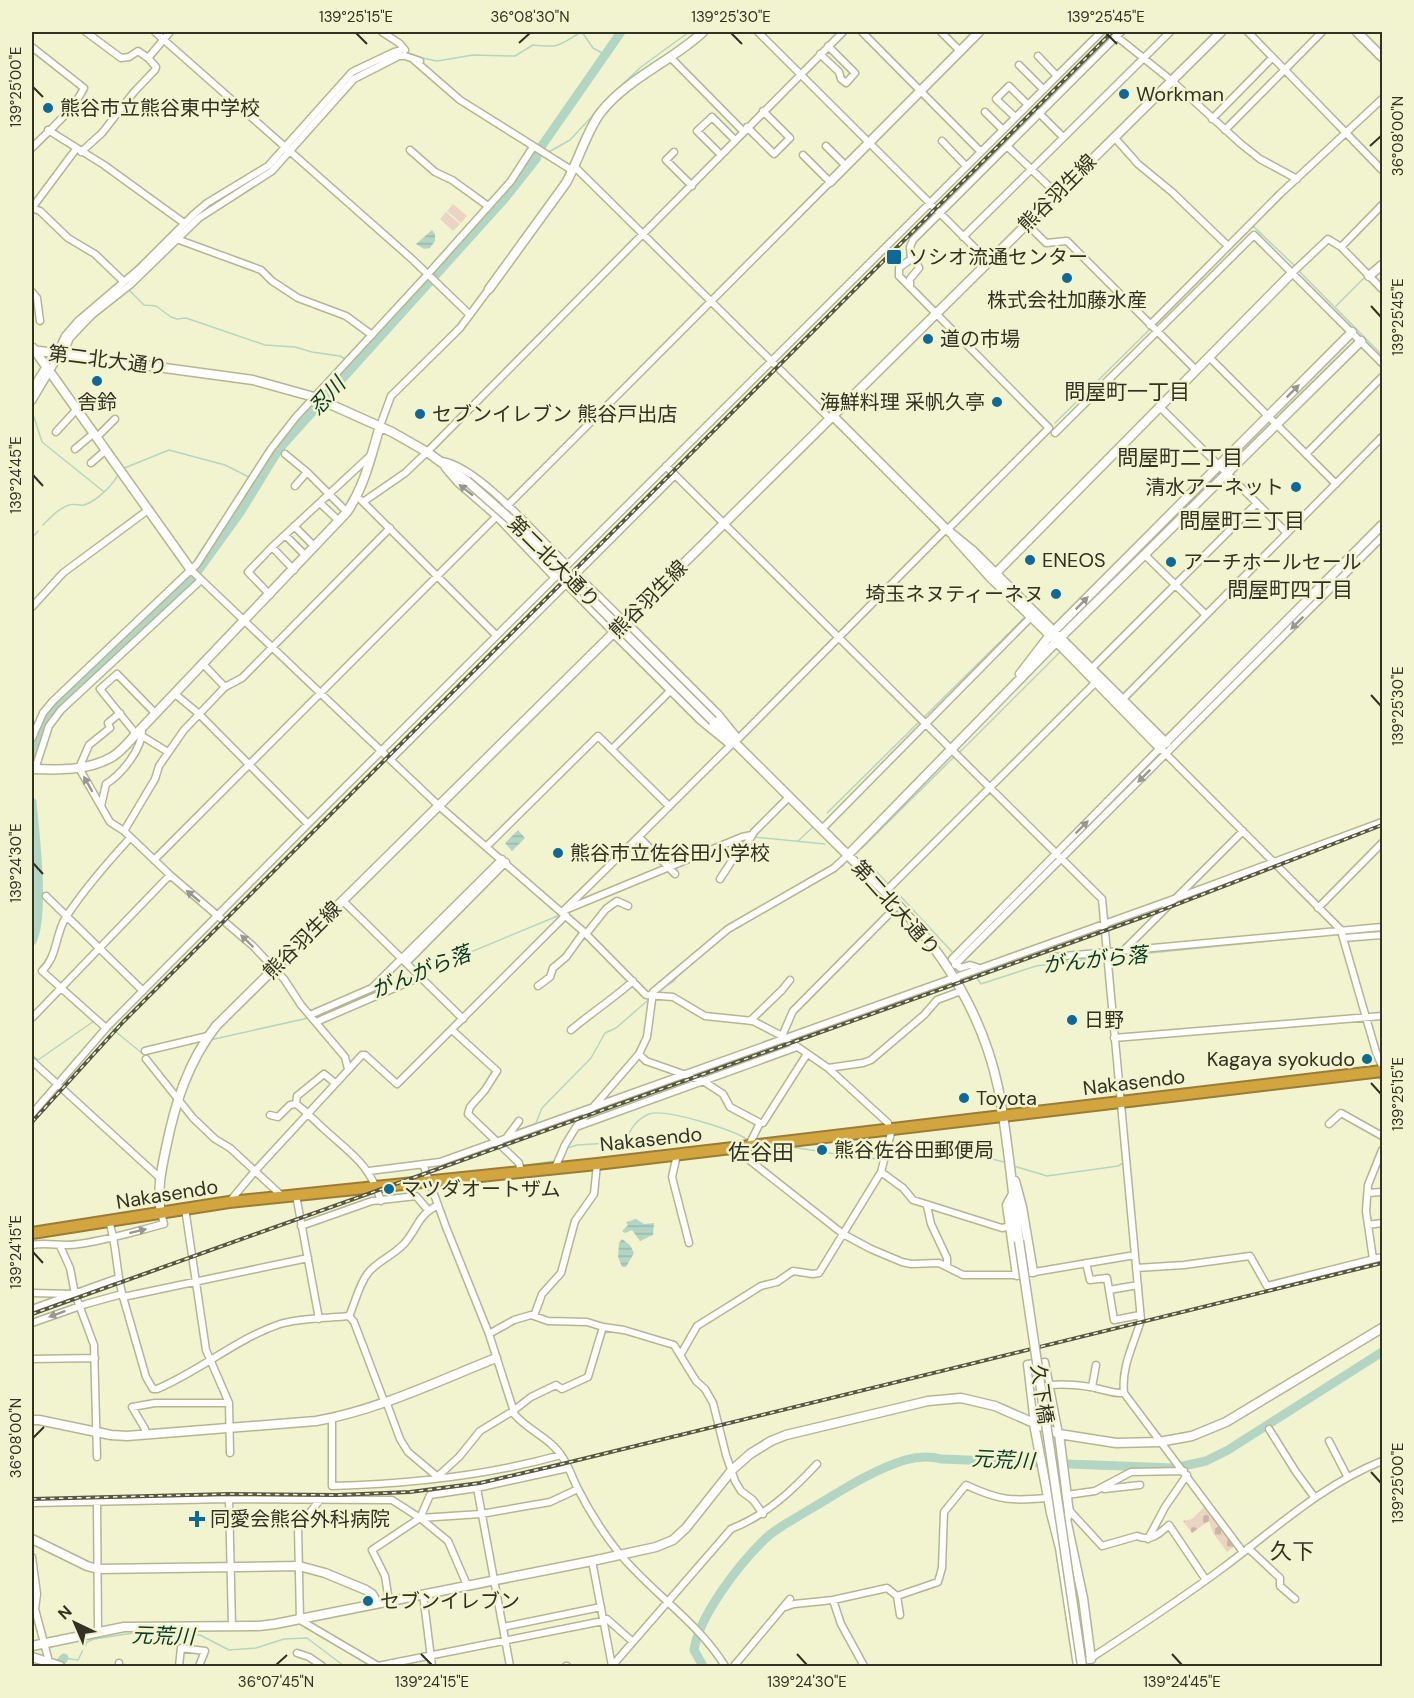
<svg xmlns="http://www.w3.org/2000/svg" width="1414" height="1698" font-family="'DM Sans','Noto Sans JP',sans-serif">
<defs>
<pattern id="cemetery-stones" width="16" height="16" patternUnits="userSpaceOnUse" patternTransform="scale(1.5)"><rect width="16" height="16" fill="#ebd4c3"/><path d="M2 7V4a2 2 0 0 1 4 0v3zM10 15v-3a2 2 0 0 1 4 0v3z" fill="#cab6a7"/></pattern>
<pattern id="water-rules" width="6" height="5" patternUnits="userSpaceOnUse" patternTransform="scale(1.5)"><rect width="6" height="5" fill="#b2d6c3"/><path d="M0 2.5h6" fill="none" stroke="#9ab8a7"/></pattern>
</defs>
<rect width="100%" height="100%" fill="#f2f4cf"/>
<path fill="url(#cemetery-stones)" d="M1206,1505L1236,1545L1227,1552L1213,1533L1209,1521L1192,1533L1183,1521L1192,1519Z"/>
<path fill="#ebd4c3" d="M453,204L467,216L461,223L447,211Z
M446,212L460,224L453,231L440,219Z"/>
<path fill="url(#water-rules)" d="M432,230L435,234V241L430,248L424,249L416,244Z
M518,830L525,838L512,851L505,843Z
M636,1219L644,1224L654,1223L653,1235L640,1241L632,1230L625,1233L622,1231L628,1225L626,1222Z
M622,1239L630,1245L634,1253L626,1267H622L618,1257L619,1243Z"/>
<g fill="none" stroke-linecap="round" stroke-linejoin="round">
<path stroke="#b2d6c3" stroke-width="1.5" d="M582,32L593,48L604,54
M32,52L62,75
M406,52L422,58L437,61L473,55L515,56L533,45C560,48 558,46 581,32
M352,77L388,58
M611,95L641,67L689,32
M56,120L74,99
M312,121L331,100
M56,127L57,131L62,135
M547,153L570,140L596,112
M536,159L543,155
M32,212L40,215
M200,214L216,204
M52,227L61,236
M1298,270L1382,355
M1202,277L1253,226L1295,266
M128,289L144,305L156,306L171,317L177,319L186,318L265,345L295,347L312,352L340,356L345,359
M1336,306L1365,277
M1281,413L1349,346
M32,415L34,417L42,442L103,491
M1055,423L1150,329
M1232,462L1268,426
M122,469L169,450L225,465L249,477
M43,525C51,517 58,509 69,505C74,503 79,506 84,505C97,501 114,484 119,473
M32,538L38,531
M1148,544L1221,473
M1068,623L1135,557
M1224,690L1382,532
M924,717L1025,617
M959,753L1062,650
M827,813L920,721
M754,837L825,844
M798,841L813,827
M862,848L955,756
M1061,853L1159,754
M864,858L888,884
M892,887L954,954
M1025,889L1055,859
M780,902L834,872L844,865
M573,910L632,886
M710,948L732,930
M1110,957L1338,934
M420,973L560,915
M974,974L981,984L1036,966L1105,957
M662,988L674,981L679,974
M315,1016L416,975
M110,1027L143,1054
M210,1040L308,1018
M177,1046L202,1041
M32,1055L38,1060L94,1021
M1377,1076L1382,1081
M1124,1108L1268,1090
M536,1123L542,1108L591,1058L605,1033L616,1028L647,1001
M786,1146L860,1158L882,1159
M567,1148L577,1145L625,1142C630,1130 636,1119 649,1114C665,1108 734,1130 748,1140
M919,1158L952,1149L1004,1162
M521,1166L554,1161
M1014,1166L1047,1176L1118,1166L1123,1163
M494,1169L516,1167
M64,1658L78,1660L87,1642L94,1639L133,1633L200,1635L229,1650L256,1648L284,1639L307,1638L344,1666"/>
<path stroke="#b2d6c3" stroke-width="9" d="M32,755L53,712L130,635L192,579L241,511L279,449L506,197L536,159L541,147L621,32
M32,802C35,833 45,917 32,941
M57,1666L64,1658
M703,1666L694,1650C699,1616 739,1564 765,1539C776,1528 793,1520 807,1511C838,1493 870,1471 905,1460C916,1457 930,1456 941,1459L1174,1468L1206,1461L1228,1450L1382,1352"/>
<defs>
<path id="street" d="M86,32L121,58L129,57L138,51L148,58
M155,32L413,260L470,315
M382,32L399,43L405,50
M758,32L988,261
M862,32L981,152
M941,32L960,51
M1111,32L1172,81L1241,144L1260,159L1297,179
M1248,32L1382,170
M32,47L84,88C72,112 50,129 32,148
M820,54L839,72L841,79L846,83L855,73L828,46
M1038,56L1057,76
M670,57L743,131
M414,60L460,100L573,171
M1019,65L1043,89
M985,112L1003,130
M1039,113L1063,137
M1015,117L996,99L1009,86L1028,105
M1212,119L1272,58
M747,127L774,154L790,138L763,111
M48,130L104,165L184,223
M1225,130L1322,32
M1114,137L1138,164L1172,192L1228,246
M942,141L966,166
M826,146L846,166
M1007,146L1121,32
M410,150L435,172L452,180L488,206
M81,152L102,133L134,92L155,70L156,67L148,58L170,32
M674,152L666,160L692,186
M721,155L697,131L712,117L735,140
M575,167L830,419
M32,208L40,211L68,238L95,254L124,282
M32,208L76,149
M1026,223L1046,243L1067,241L1196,370
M176,236L182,241L261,270L272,281L298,298L346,316L372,335
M963,237L1170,32
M1341,247L1382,205
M911,259L899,268V276L1049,428L947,530
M911,259L910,247L913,240L1007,146L1056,193
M1292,273L1328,239L1341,247L1382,289
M910,287V279L919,268L915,260L911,259
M32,292L37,298L40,321
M1150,325L1280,194L1382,99
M57,353L65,336L78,321L139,269L193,215L207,203L268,166L352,72L394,52L404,49
M65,354L66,347L70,338L92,315L130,285L199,218L272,171L354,79L399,56H405L420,61
M1209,357L1336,484
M32,389L46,366
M32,401L60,354
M1160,407L1287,533
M380,426L391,396L460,328L489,289
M56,432L77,409
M1055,433L1254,235L1382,363
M97,437L115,419
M75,449L94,433
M285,454L307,472L347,512
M1306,454L1382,377
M442,461C479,467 539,538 567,565
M91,463L106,450
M666,466L1102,899L1141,1320C1134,1344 1121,1367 1124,1393L1243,1552
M445,468L458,483L496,516L555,578
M295,486L307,472
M361,500L496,635
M363,502L405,473L427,452L843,32
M320,503L339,521
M294,526L315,547
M285,535L306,556
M272,547L294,570
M1145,555L1206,615
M191,570L439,806L584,932L646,995L673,997L705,1016L753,1021L782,1036L828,1068L888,1123L891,1133L881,1172L819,1273L813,1274L793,1271L777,1282L761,1286L697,1326L681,1354
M576,574L625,622
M566,584L614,633
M270,595L248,572L272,547L371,455
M32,607L63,573L148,510
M203,664L225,687
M1091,669L1257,503
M175,694L198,713L308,824
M1120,702L1382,437
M120,713L108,723L110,728L89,745L79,768L110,822L124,831L170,875L253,946L284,979L301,1005L345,1057L348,1069
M136,734L100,689L117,674L156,714
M142,736L168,752
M32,738L43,713L53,701L197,564L271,449L296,417L428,274L511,181L533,147
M738,739L946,529
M612,749L673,688
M391,759L675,475
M35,769L49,726L61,710L201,580
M101,806L106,784C122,774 143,748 142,729
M822,829L1031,617
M124,831L155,779L159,766L184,730L225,687L242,678L390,528
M640,838L675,874
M487,846L598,736L669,806
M154,860L830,182L803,155
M720,879L733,859L742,853L754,832L789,797
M885,892L1096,682
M46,896L143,991
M342,900L463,1019
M1318,908L1382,843
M565,910L742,837L752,835
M562,912C619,857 675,800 731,745
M586,934L606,909L617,901L628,906
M1343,938L1376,1052L1382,1066
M1124,950L1243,831
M1054,957L1382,927
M406,963L506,862
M955,965L1382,537
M979,968L970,965L960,968L952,959L1160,748L1341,930L1343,938L1382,935
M538,986L550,977L553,968L566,957L584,932
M310,1015L372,988L502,859
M32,1018L170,875
M750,1021L782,990L790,980
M316,1022L420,977
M106,1028L42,971C58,956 55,934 66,917C85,888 107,863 130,838
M452,1030L497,1071L485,1090L470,1107L468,1114L519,1163L521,1172
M571,1030C591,1013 613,999 633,981
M782,1036L793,1011L898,905
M1114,1038L1382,1016
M145,1051L208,1036
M639,1054L646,1061L703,1081L723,1094L730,1107L760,1123L749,1145
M146,1059L193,1118L215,1139L230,1148L282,1196
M32,1061L160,1178
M828,1068L863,1063L871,1060L924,1015L937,1000L961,991
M296,1104L297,1096L324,1074L335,1083
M32,1114L107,1027L308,824L1101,32
M270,1115L278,1117L290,1105L296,1104C306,1111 314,1120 324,1129C351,1154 369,1163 381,1201
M760,1123H763L807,1054
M1329,1124L1341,1113L1382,1136
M576,1127L797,1047
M507,1137L519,1121
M734,1148L843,1234L871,1249L902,1262L911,1264L939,1263L963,1275H1017L1135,1255
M677,1155L672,1177L689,1243
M423,1164L446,1227L489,1334L515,1415C529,1431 552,1439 563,1458C569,1467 572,1477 577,1487C588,1509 603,1533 619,1553C652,1593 698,1622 725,1666
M555,1168L565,1145L576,1127L639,1054L647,1037L653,992L728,929L834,868L848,855
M369,1171L440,1162L1174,899L1382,822
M881,1172L903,1188L913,1200L1002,1228L1011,1226
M1368,1193L1382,1192
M296,1195L319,1319
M230,1201L255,1171L362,1055H365L397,1084L566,915
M927,1206L931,1224L947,1258V1265
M185,1208L206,1350L229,1403L230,1453
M109,1221C117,1246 116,1272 123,1297L308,1258
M1368,1225L1382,1223
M301,1226L372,1201L416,1196L428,1210
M32,1245C47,1242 63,1247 79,1244C108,1240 136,1231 164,1224L161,1213
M60,1246L70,1268L75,1294L94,1345L97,1457
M1373,1259L1366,1211L1368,1185L1382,1150
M1086,1263L1090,1280L1107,1278L1114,1320L1140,1315
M1136,1268L1184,1265L1250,1256L1267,1286L1382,1257
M1109,1290L1138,1285
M32,1293L73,1294
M123,1297L146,1377L153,1389H157C200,1371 236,1339 280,1324C298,1318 330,1318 349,1316
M32,1309L118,1278
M349,1316C356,1301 358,1286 368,1273C379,1259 398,1254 408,1239C419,1224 419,1215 438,1205
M349,1316L354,1322L384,1401
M534,1316L542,1294L561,1273L575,1221L594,1194L597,1164
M32,1323L86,1304L122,1294
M489,1334L514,1320L531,1315L548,1321L587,1322L603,1327L624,1330L674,1345L696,1381L705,1389L713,1403L726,1455L735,1481L741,1491L753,1500L763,1514
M32,1359L95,1358
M1051,1385C1064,1384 1083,1385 1095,1388C1106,1390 1113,1394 1124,1393
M1092,1387L1096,1365
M386,1401L400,1439L408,1452L439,1478
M332,1419V1486C409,1484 486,1476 561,1455
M1034,1424L1027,1364L1045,1362L1059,1434
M1269,1429L1296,1472L1315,1498
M145,1435V1429L132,1407L155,1403H229
M1329,1441L1347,1476
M437,1477L459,1457L480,1431L513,1411L531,1397L556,1385L562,1389L588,1377L603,1327
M477,1488L510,1666
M1104,1489L1140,1485
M1067,1495L1095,1491L1131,1472L1184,1471
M229,1499L232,1626
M320,1500L298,1527L300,1620L378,1666L603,1621
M97,1502L98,1631
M32,1503L229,1499L392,1500L420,1518L448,1541L467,1585
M1069,1510L1102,1546L1137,1536C1151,1542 1159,1534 1169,1525L1206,1580
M420,1518L430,1495L477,1488L568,1468
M1148,1539L1165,1507L1187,1475
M1248,1548L1280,1578V1586L1295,1599
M32,1557L37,1594L35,1609L48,1658L47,1662
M592,1561L612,1666
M423,1594L432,1666
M897,1596L938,1582L942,1568L944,1512L966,1485C1000,1501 1012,1501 1048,1498
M833,1600L841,1624L864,1666
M389,1601L385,1576L372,1550L420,1518L481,1514L550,1502L578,1489
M782,1608L794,1604L833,1600L887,1588L897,1596L900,1615
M603,1619H607L633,1642
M503,1627L601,1607
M297,1653L309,1657L322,1666
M1088,1660C1134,1630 1180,1600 1224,1567C1275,1529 1322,1485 1382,1461
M119,1663V1666
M179,1666L181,1648L205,1651L199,1666
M566,1666H567
M612,1666L731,1529C766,1515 791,1492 817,1464
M734,1666L790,1599"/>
<path id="secondary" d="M1357,32L1382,57
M830,182L979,32
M1369,276L1382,265
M489,289L566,183C578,162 587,130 601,112C628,78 672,61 703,32
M33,348L191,570
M32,350L253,380L314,397L392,432L427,452L467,481
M833,416L946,529L972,550L1166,743
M954,537L991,578L1050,635L1160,748L1382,525
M993,576L1292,273
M625,622L718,715L735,736
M614,633L701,720L728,742
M1020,674L1050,635L1352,332
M713,721L898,905C946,956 983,1017 998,1087C1008,1137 1012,1190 1019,1241
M32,769C58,770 88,771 112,757C121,752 129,742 136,734L347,512C365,485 371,456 380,426
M848,855L1060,638L1361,341
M1015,1181L1022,1207L1033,1272
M1013,1194L1007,1205L1017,1275
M161,1213C157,1190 161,1171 166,1148C175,1103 188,1062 216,1026L1221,32
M32,1420H39L111,1435L127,1436L316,1421C378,1410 438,1381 496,1358
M1034,1424L1051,1513L1060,1548L1078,1666
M1059,1434L1069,1513L1066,1519L1083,1598L1091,1659
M32,1539L87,1566L98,1569L299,1566L325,1573L366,1590L372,1594L377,1603
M32,1646L124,1627L259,1626L275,1624L592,1561L656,1547L673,1540L686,1528L732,1470L750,1454L771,1441L786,1435L928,1401L961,1398L995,1406L1059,1434L1116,1443L1159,1442L1192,1436L1226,1422L1382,1328
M32,1657L60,1666"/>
<path id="highway" d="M32,1233L229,1202L597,1164L1382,1071"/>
</defs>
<use href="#street" stroke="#b4b692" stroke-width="9"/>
<use href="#secondary" stroke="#b4b692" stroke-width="11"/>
<use href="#highway" stroke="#9a7d35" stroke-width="14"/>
<use href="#street" stroke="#fff" stroke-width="6"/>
<use href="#secondary" stroke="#fff" stroke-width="8"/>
<use href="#highway" stroke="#d2a53f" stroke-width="10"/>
<defs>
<path id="rail" d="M32,1122L123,1022L1112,32
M32,1314L1157,912L1382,825
M32,1499L229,1494L337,1495L410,1492L480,1483L566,1463L1382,1263"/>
</defs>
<use href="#rail" stroke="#565744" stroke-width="4"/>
<use href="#rail" stroke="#f2f4cf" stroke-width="1.5" stroke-dasharray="4.5" stroke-linecap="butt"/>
<defs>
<path id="secondary-bridge" d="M467,481L517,525L713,721
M1019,1241L1082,1666"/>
</defs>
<use href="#secondary-bridge" stroke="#b4b692" stroke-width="11" stroke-linecap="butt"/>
<use href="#secondary-bridge" stroke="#fff" stroke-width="8"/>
</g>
<defs><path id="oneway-solid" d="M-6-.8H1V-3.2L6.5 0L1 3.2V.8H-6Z" transform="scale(1.5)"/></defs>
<g fill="#989891">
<use href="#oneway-solid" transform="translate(1293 391) rotate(-45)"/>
<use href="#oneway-solid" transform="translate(466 490) rotate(-142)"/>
<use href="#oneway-solid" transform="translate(1082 603) rotate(-45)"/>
<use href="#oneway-solid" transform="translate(1297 623) rotate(135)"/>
<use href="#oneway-solid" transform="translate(1144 776) rotate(135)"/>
<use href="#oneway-solid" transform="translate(88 784) rotate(-120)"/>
<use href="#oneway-solid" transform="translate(1082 827) rotate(-45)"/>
<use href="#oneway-solid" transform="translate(193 896) rotate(-140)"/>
<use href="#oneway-solid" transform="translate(247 941) rotate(-136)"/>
<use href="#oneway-solid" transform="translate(138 1231) rotate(-14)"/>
<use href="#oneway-solid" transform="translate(57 1314) rotate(160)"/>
</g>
<path fill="none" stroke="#313223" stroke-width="2" d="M356,33L367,44M731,33L742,44M1106,33L1117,44M519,43L530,33M33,87L43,97M1370,146L1381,136M1371,306L1381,317M33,475L43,486M1371,695L1381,706M33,863L43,874M1371,1083L1381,1094M33,1252L43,1263M33,1438L44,1427M1371,1472L1381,1483M421,1654L432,1665M797,1654L807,1665M1172,1654L1182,1665M276,1665L287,1655"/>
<g fill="#0e6898" stroke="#f2f4cf" stroke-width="2">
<circle cx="1124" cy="94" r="6"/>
<circle cx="48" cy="108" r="6"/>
<rect x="886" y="249" width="16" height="16" rx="3"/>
<circle cx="1067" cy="278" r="6"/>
<circle cx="928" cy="339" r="6"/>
<circle cx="97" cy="381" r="6"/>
<circle cx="997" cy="402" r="6"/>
<circle cx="420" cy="414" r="6"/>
<circle cx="1296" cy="487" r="6"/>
<circle cx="1030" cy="560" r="6"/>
<circle cx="1171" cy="562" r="6"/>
<circle cx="1056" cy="594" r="6"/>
<circle cx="558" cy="853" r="6"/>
<circle cx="1072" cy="1020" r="6"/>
<circle cx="1367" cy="1059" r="6"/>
<circle cx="964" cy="1098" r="6"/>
<circle cx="822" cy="1150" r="6"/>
<circle cx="389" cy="1189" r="6"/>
<path d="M194 1510h6v6h6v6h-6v6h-6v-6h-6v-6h6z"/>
<circle cx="368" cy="1601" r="6"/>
</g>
<g text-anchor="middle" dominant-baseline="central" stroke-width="5" stroke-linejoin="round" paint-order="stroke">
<g font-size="20" fill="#313223" stroke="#f2f4cf" text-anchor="start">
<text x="1136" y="94">Workman</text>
<text x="60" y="108">熊谷市立熊谷東中学校</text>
<text x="908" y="257">ソシオ流通センター</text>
<text x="1067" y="300" text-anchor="middle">株式会社加藤水産</text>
<text x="940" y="339">道の市場</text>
<text x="97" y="402" text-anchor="middle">舎鈴</text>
<text x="985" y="402" text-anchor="end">海鮮料理 采帆久亭</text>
<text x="432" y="414">セブンイレブン 熊谷戸出店</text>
<text x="1284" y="487" text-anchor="end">清水アーネット</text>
<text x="1042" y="560">ENEOS</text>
<text x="1183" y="562">アーチホールセール</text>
<text x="1044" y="594" text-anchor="end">埼玉ネヌティーネヌ</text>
<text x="570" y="853">熊谷市立佐谷田小学校</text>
<text x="1084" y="1020">日野</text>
<text x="1355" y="1059" text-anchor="end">Kagaya syokudo</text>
<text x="976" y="1098">Toyota</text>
<text x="834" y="1150">熊谷佐谷田郵便局</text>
<text x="401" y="1189">マツダオートザム</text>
<text x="210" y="1519">同愛会熊谷外科病院</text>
<text x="380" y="1601">セブンイレブン</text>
</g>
<g font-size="20" fill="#313223" stroke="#f2f4cf">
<text transform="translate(1057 193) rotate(-45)">熊谷羽生線</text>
<text transform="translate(108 360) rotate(7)">第二北大通り</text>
<text transform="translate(554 562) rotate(45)">第二北大通り</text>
<text transform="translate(648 599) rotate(-45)">熊谷羽生線</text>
<text transform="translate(896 908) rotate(48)">第二北大通り</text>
<text transform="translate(302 940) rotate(-45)">熊谷羽生線</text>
<text transform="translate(1134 1082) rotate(-7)">Nakasendo</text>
<text transform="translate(651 1139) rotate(-6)">Nakasendo</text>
<text transform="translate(167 1194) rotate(-9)">Nakasendo</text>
<text transform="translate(1042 1394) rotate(82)">久下橋</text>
</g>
<g font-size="21" fill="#313223" stroke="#f2f4cf">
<text x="1127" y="392">問屋町一丁目</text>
<text x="1180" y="458">問屋町二丁目</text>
<text x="1242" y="521">問屋町三丁目</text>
<text x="1290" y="590">問屋町四丁目</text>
</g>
<g font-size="21" font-style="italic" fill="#093a26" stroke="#f2f4cf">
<text transform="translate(327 396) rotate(-48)">忍川</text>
<text transform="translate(1095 960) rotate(-6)">がんがら落</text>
<text transform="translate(421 972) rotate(-22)">がんがら落</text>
<text transform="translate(1003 1460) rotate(3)">元荒川</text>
<text transform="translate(163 1636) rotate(2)">元荒川</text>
</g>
<g font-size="22" fill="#313223" stroke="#f2f4cf">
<text x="761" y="1152">佐谷田</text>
<text x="1292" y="1551">久下</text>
</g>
</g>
<rect width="1414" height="1698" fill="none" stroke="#f2f4cf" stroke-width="66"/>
<g transform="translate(75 1623) rotate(316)" stroke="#f2f4cf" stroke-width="4.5" paint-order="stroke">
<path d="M0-4.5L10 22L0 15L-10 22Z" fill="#313223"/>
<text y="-9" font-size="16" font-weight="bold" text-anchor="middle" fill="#313223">N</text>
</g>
<rect x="33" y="33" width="1348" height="1632" fill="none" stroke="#313223" stroke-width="2"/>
<g font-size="15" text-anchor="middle" fill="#313223">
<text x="356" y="22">139°25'15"E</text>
<text x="530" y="22">36°08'30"N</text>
<text x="731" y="22">139°25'30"E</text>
<text x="1106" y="22">139°25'45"E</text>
<text transform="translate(16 87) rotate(-90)" y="5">139°25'00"E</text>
<text transform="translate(1398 136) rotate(-90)" y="5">36°08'00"N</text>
<text transform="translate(1398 317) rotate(-90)" y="5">139°25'45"E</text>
<text transform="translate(16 475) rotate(-90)" y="5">139°24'45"E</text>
<text transform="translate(1398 706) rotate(-90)" y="5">139°25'30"E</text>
<text transform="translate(16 863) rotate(-90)" y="5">139°24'30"E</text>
<text transform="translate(1398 1094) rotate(-90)" y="5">139°25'15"E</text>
<text transform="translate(16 1252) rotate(-90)" y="5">139°24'15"E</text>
<text transform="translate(16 1438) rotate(-90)" y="5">36°08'00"N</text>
<text transform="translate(1398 1483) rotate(-90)" y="5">139°25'00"E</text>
<text x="276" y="1687">36°07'45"N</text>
<text x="432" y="1687">139°24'15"E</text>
<text x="807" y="1687">139°24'30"E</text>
<text x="1182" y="1687">139°24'45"E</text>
</g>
</svg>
